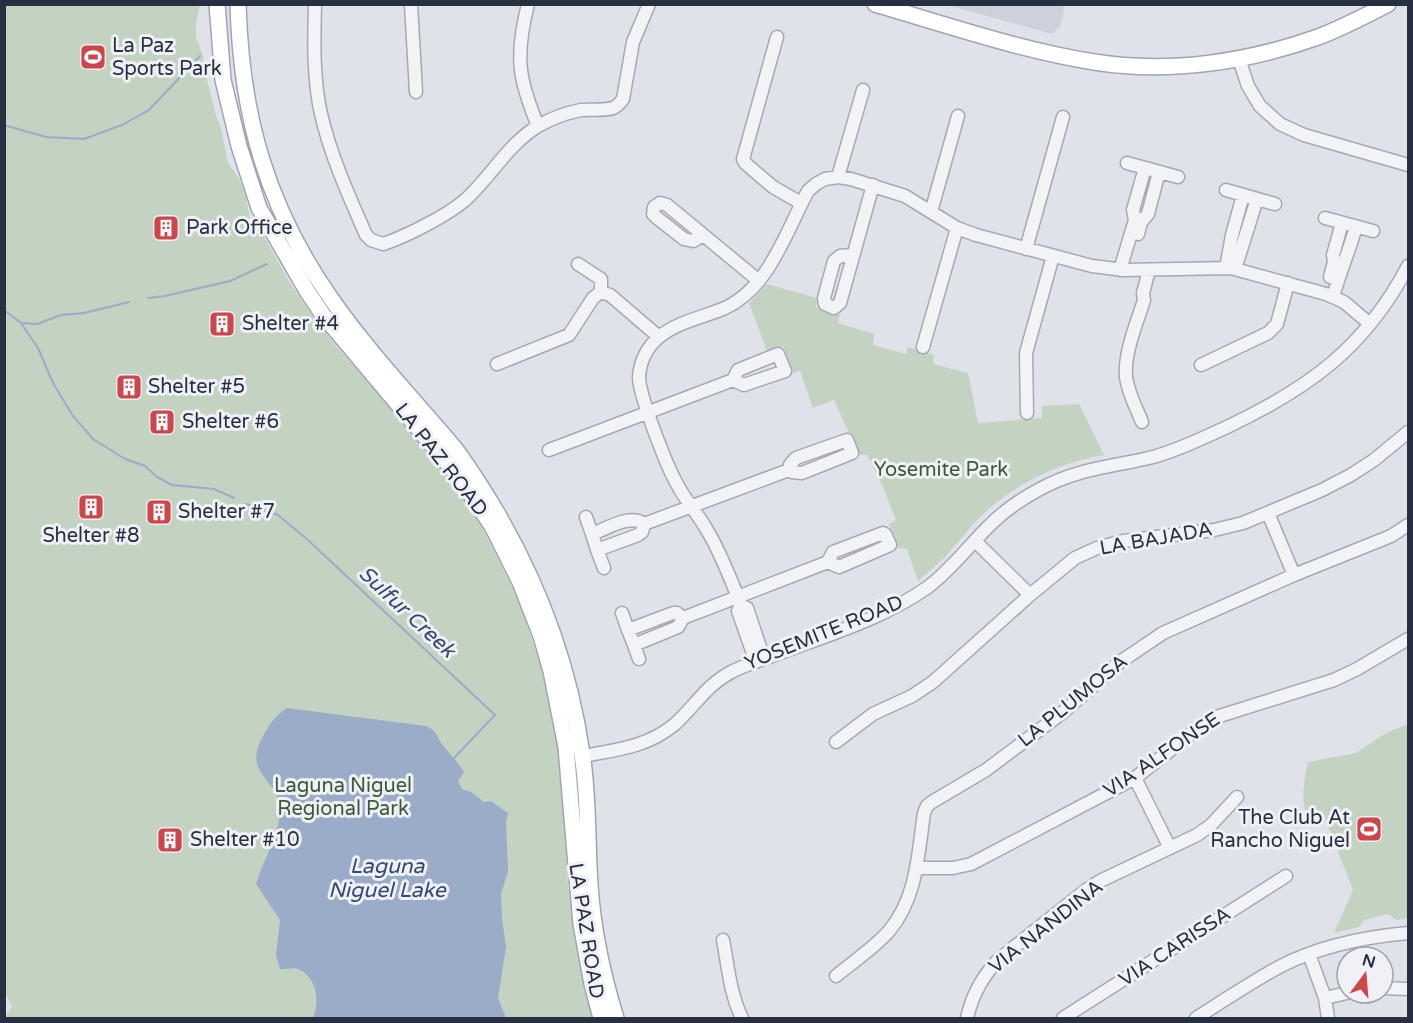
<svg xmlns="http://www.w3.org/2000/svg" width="1413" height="1023" font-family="'Varela Round',sans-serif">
<rect width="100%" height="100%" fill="#e0e2e9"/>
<path fill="#ced1db" d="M1063,4L1064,10L1060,27L1052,34L947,5Z"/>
<path fill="#c3d2c1" d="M5,5H200L196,23V37L203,56L205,72L217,119L220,124L228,163L238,177L245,193L251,224L259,228L290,283L310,313L336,346L430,451L459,491L479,522L519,600L547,686L561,754L568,886L579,957L592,1018H4L12,1007L4,991Z
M767,284L817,298L816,307L840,315L838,323L874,334L873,345L906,354L908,347L934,355L933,364L968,373L978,423L1042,418V406L1079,404L1104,455C1058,463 1017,483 982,515C969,528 958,543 946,556C937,565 927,573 918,581L907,549L898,548L889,524L896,520L883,487L867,455H859L834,400L813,408L800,371L793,373L783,346L767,351L749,303Z
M1408,724V918L1397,920L1388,914L1364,920L1359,927L1334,933L1353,890L1324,816L1322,818H1308C1300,801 1304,780 1308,762L1356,753L1386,733Z"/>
<path fill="#9bacc8" d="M287,708L426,726C438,732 435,734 442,744C449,753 457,761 464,772L458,781L462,789L471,792L484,802L491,801L508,813L506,822L508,871L501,894L502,919L506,947L498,998L506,1018H313C320,1001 317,977 298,969C294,967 285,970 280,969L276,955L280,920L256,884C263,860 279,836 280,810C280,779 241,775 263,736C270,724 275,715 287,708Z"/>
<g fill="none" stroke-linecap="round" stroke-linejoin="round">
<path stroke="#9bacc8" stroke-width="2" d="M4,125L46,137L84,139L122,125L149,110L200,56
M148,298L165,296L230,281L267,264
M4,310L21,323L38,348L53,383L73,416L93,439L125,459L145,466L157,477L172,485L214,489L234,498
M21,323L37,324L61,315L84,313L129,302
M246,504L278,515L309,541L495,715L453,759"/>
<defs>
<path id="minor" d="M315,4C314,41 313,78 321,114C331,157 349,196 366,235L371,240L383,244C405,237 446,216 464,201C491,177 507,145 538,126C552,118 566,113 581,110C591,109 603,111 613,108C618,106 620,103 623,99L633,42L649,4
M411,4L416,92
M528,4C515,56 518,78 538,126
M777,37L743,159L745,163L773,187L801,203
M1239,59L1248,86L1260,106L1280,124L1304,135L1408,165
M1127,163L1178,177
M838,177L863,90
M1226,190L1275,204
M931,212L958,116
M1325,218L1373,231
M1138,234L1141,222L1148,214L1159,172
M703,235L693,241L684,239L656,217L653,214L654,207L660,203L667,205L759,281
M1026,249L1063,117
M852,255L840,256L834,261L824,298L825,304L834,308L840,303L873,185
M578,264L601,279V292L610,295L659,337
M1226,268L1232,235L1243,195
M1235,269L1257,199
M1120,270L1135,220L1133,210L1145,168
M1330,277L1334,262L1333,255L1342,223
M1333,297C1340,272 1349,251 1356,227
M923,347L957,228
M497,364L569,335L593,298L601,292
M1201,365L1268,333L1277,324L1288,283
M1027,413L1026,353L1053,256
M1142,422C1136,407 1128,393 1126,377C1124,352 1137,323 1144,300L1143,293L1149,270
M549,450L733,380L738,370L778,354L785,371L744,385L733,380
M1268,513L1294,575
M586,517L592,534
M644,524C631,513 606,529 592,534L597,550L638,535L642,532L644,524L789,470L790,465L796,458L847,440L852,453L802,473L792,472L789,470
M975,541L1030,595
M597,550L604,568
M741,605L747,608L764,659
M622,613L628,630
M683,618L677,613H673L628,630L634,645L678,627L683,618L828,562L833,552L883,533L885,534L890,545L839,567L828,562
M634,645L639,659
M756,662L738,611L741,605C731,580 721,553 707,530C698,514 685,500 677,484C667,467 639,395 639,377C640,362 647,347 659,337C677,322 704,317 725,308C770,287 786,231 808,191L816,184L825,179L838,177L851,179L905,196L957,228L976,235L1092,266L1124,270L1231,268L1326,294L1344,302L1370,324
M836,742L873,714L912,696L933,682L1030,595L1075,558L1097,548L1123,541L1214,530L1243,523L1322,490L1351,475L1374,460L1408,432
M583,756C616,750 648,747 675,724C696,705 706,685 733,671C746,665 761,660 775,655C827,635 883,619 928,587C952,569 970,544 991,524C1005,510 1023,498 1040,489C1078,468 1113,467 1153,457C1179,450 1203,438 1227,427C1309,388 1365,348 1408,266
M1135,778L1170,848
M917,868H953L971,864L1135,778L1210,719L1334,680L1357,669L1408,639
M723,940C728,966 730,994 742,1018
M1309,954L1325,998L1328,1018
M836,976C854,961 874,948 889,931C917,898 918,854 924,813L927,806L932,802L986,770L1062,713L1120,662L1163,633L1294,575L1391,536L1408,525
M1383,988L1408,989
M1325,998L1347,993
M967,1018C972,995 982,977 998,960L1086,890L1100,881L1197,835L1211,825L1237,797
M1063,1018L1286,876
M1196,1018C1223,1001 1250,983 1279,967C1319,946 1364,937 1408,933"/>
<path id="major" d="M217,4L223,80L239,146L259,208L307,291L323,315L459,477L492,526L520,582L541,636L551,671L566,747L581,924L592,984L601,1018
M238,4C241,116 267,208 332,300C369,353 415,401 457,451C522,542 566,642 582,754C589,797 587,842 590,885C593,930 603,976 616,1018
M875,4C947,25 1020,50 1094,62C1169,74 1248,62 1318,37C1342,28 1365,16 1388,4"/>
</defs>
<use href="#minor" stroke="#a5a9b3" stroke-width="15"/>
<use href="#major" stroke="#9fa5b4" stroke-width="18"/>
<use href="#minor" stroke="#f2f3f7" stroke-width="12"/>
<use href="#major" stroke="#fff" stroke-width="15"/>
</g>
<defs>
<symbol id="stadium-square" viewBox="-11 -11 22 22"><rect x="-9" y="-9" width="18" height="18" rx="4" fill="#cd464c" stroke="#eff1f6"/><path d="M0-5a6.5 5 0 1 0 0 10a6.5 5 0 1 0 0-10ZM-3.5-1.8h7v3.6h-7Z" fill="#fff"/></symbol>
<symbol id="building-square" viewBox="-11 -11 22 22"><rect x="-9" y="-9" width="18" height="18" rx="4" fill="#cd464c" stroke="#eff1f6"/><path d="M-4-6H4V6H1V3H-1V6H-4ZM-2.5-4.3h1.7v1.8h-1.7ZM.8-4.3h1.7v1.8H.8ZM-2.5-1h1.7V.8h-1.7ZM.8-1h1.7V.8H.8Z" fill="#fff"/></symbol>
</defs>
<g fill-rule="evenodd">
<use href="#stadium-square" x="78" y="42" width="30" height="30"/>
<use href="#building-square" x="151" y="213" width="30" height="30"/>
<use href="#building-square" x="207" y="309" width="30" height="30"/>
<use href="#building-square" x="114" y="372" width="30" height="30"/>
<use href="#building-square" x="147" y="407" width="30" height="30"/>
<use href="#building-square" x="76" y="492" width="30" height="30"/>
<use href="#building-square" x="144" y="497" width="30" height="30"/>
<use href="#stadium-square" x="1354" y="814" width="30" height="30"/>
<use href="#building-square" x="155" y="825" width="30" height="30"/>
</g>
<g text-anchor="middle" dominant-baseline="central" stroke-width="6" stroke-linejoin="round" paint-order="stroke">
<g font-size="20" fill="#282f40" stroke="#eff1f6" text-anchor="start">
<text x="112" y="46">La Paz<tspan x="112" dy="23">Sports Park</tspan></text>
<text x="186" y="228">Park Office</text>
<text x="242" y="324">Shelter #4</text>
<text x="148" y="387">Shelter #5</text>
<text x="182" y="422">Shelter #6</text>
<text x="178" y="512">Shelter #7</text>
<text x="91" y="536" text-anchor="middle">Shelter #8</text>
<text x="1350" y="818" text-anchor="end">The Club At<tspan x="1350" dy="23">Rancho Niguel</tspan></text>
<text x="190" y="840">Shelter #10</text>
</g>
<g font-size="20" fill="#282f40" stroke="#eff1f6">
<text transform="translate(441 460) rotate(52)">LA PAZ ROAD</text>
<text transform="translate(1156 539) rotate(-10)">LA BAJADA</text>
<text transform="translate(824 633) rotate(-22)">YOSEMITE ROAD</text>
<text transform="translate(1073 701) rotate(-39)">LA PLUMOSA</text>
<text transform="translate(1162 755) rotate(-34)">VIA ALFONSE</text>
<text transform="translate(1046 927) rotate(-38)">VIA NANDINA</text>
<text transform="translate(586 931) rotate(81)">LA PAZ ROAD</text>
<text transform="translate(1175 947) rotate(-33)">VIA CARISSA</text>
</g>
<g font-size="20" fill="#395b36" stroke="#eff1f6">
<text x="941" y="470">Yosemite Park</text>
<text x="343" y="786">Laguna Niguel<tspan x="343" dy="23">Regional Park</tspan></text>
</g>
<g font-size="21" font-style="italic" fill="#334973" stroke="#eff1f6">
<text transform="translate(407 612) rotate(43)">Sulfur Creek</text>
<text x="387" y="866">Laguna<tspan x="387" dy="24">Niguel Lake</tspan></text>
</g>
</g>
<rect width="1413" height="1023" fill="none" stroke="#282f40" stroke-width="12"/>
<g transform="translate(1365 975) rotate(16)"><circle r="28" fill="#eff1f6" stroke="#9fa3ad" stroke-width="1.5"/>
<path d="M0-4.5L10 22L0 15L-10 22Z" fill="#cd464c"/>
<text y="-9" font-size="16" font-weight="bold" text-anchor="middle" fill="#282f40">N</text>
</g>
</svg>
